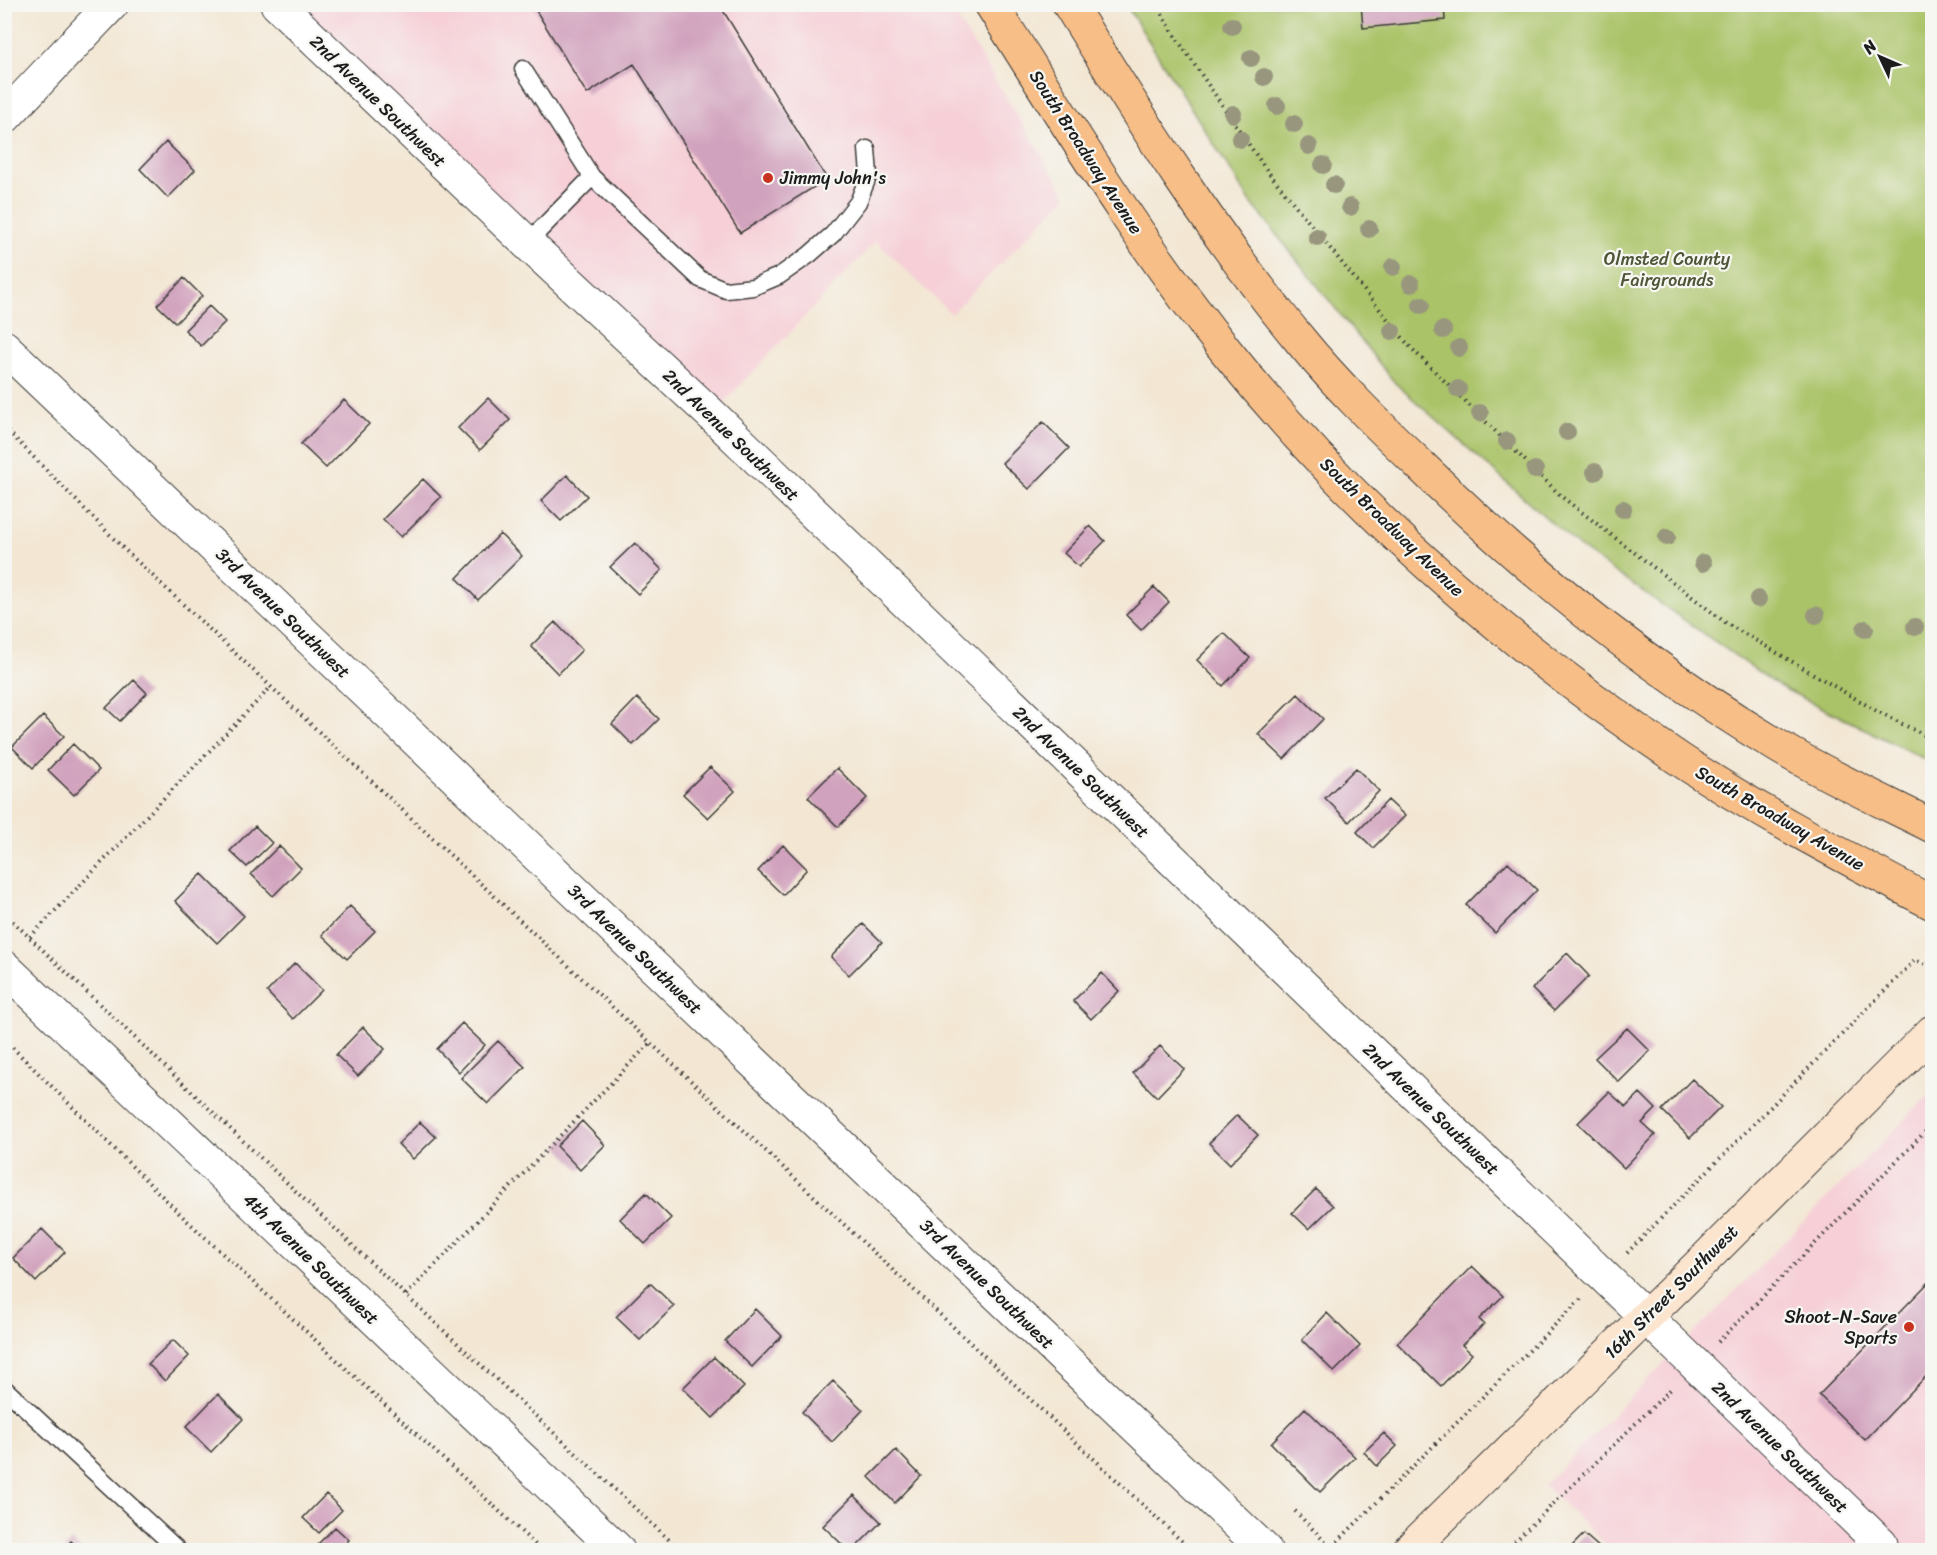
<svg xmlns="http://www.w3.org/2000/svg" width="1937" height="1555" font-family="Sriracha,sans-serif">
<rect width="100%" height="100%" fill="#f6f6f2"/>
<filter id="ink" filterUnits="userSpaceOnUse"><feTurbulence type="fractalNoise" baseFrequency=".0167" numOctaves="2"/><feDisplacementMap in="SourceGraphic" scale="12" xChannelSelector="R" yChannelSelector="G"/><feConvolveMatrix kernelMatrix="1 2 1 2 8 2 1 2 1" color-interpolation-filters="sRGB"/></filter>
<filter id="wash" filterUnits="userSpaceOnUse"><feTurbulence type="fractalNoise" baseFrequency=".008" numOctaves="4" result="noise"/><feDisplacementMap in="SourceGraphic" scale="24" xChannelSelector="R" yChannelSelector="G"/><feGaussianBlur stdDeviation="1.35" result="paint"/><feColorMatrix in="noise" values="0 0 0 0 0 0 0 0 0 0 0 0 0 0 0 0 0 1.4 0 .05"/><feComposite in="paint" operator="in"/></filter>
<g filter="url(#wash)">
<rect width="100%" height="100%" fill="#f3e7d4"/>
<path fill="#f6cfd7" d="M277,5H949L1067,196L951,314L876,241L712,415Z
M1932,1092V1550H1611L1544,1485Z"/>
<path fill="#aac368" stroke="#637042" stroke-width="1.5" d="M1126,5H1932V763L1779,686L1579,547L1395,383L1249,200Z"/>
<g id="blocks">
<path fill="#d1a2bd" d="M5,4H17L5,17Z
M532,4H719L827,179L740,233L634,64L587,94Z
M1361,4H1444L1445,20L1363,28Z
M166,142L195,170L168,198L140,169Z
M184,278L202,296L176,323L157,305Z
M209,306L225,322L201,346L185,330Z
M488,398L510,420L480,450L458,428Z
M344,400L369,424L326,468L301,444Z
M1043,422L1069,448L1029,489L1002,463Z
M567,475L587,496L561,521L541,501Z
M423,479L441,497L401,537L383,519Z
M1090,526L1105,541L1079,567L1064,553Z
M500,534L522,556L478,600L457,578Z
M635,543L662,570L638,594L610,567Z
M1154,587L1169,602L1141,630L1126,615Z
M555,622L582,650L558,674L531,646Z
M1224,633L1250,658L1223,686L1197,660Z
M134,680L147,693L120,721L106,708Z
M1298,694L1323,719L1284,759L1258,734Z
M637,698L659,719L633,745L612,724Z
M43,716L64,736L33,768L12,747Z
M73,744L99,770L74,795L48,770Z
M710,767L735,791L708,818L683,794Z
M837,768L867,798L838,827L808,797Z
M1356,768L1379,791L1349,822L1325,798Z
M1388,800L1405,816L1373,848L1357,832Z
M255,826L272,843L247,867L230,851Z
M783,845L807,869L783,895L758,871Z
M279,846L301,868L273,896L251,874Z
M1508,862L1537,890L1495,933L1466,905Z
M202,874L244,916L217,943L175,901Z
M350,906L375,931L347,959L322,935Z
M863,924L882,942L849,975L831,957Z
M1567,953L1589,976L1554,1011L1532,989Z
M295,963L322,990L293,1019L267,992Z
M1102,973L1119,991L1091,1019L1073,1001Z
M462,1023L485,1045L459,1072L437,1049Z
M363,1027L385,1049L358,1076L336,1055Z
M1627,1028L1650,1051L1619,1082L1595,1058Z
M498,1041L525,1067L488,1104L461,1078Z
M1160,1046L1184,1069L1157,1097L1133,1073Z
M1692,1079L1721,1107L1690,1138L1662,1110Z
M1609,1092L1626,1107L1640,1093L1656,1109L1642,1123L1655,1135L1624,1168L1578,1123Z
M1237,1115L1258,1135L1230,1164L1209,1143Z
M582,1121L605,1145L580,1170L557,1146Z
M420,1122L436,1137L413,1159L398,1144Z
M1316,1189L1333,1206L1309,1229L1292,1213Z
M646,1193L671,1218L645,1244L620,1219Z
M42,1229L65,1252L36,1282L13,1258Z
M1472,1266L1503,1296L1479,1319L1484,1324L1462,1345L1472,1354L1441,1386L1397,1343Z
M1930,1281L1932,1283V1370L1865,1440L1819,1395Z
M650,1283L674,1306L640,1340L616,1317Z
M755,1309L782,1336L752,1367L725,1341Z
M1327,1313L1360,1346L1334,1372L1302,1340Z
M173,1340L189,1356L165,1381L148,1364Z
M714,1357L744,1387L713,1418L683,1388Z
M833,1381L863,1410L832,1442L802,1412Z
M218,1394L243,1419L211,1452L186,1427Z
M1305,1408L1355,1457L1320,1492L1271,1443Z
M1384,1433L1397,1446L1377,1466L1364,1452Z
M896,1450L921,1476L895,1503L869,1477Z
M326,1494L342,1510L319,1533L303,1518Z
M854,1495L881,1522L853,1550H848L823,1526Z
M335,1527L349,1540L339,1550H312Z
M1584,1534L1602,1550H1568Z
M71,1541L81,1550H63Z"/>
</g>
</g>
<g filter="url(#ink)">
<use href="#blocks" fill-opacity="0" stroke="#3c3a38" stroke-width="1.5"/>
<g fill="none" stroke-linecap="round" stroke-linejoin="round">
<defs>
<path id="service" d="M523,69L592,177L700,279L726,290L753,287L779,276L809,255L833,234L858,202L869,175L867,149
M527,243L592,177
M4,1388L178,1550"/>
<path id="minor" d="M277,4L527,243L712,415L1881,1544
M4,118L112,4
M4,347L1265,1550
M4,967L618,1550"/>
<path id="secondary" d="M1409,1550L1709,1255L1932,1032"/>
<path id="primary" d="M991,4C1066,122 1138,242 1226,351C1353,510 1510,646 1679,759C1760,813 1847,858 1932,903
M1069,4C1141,120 1213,235 1300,340C1336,384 1377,424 1418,463C1527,571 1649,669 1781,748C1830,777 1882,801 1932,826"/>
</defs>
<use href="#service" stroke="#3c3a38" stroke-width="19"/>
<use href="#minor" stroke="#3c3a38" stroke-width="35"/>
<use href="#secondary" stroke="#3c3a38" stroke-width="35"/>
<use href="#primary" stroke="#3c3a38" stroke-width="35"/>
<path stroke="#3c3a38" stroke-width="4" stroke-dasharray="1.5 4.5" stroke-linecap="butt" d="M1156,4L1177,39L1265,168L1411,348L1562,497L1726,623L1875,710L1932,739
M4,427L123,548L1191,1550
M4,913L372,1264L680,1550
M30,937L271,687
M4,1039L181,1215L541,1550
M1627,1253L1915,960L1932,967
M406,1295L650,1043
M1718,1342L1932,1125
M1295,1511L1331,1548
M1329,1550L1581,1299
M1506,1550L1672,1388"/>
<use href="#service" stroke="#fff" stroke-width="16"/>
<use href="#minor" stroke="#fff" stroke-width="33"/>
<use href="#secondary" stroke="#fce5cf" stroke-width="33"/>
<use href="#primary" stroke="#f7be88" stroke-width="33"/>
</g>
<g fill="#98977e">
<circle cx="1232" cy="26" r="9"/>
<circle cx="1251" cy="58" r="9"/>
<circle cx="1264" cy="77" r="9"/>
<circle cx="1277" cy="106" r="9"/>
<circle cx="1233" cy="114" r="9"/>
<circle cx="1294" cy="124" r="9"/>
<circle cx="1240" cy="139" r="9"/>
<circle cx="1309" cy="146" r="9"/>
<circle cx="1323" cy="165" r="9"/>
<circle cx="1334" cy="185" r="9"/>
<circle cx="1350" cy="207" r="9"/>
<circle cx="1369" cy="229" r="9"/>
<circle cx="1317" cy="237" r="9"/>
<circle cx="1393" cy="267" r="9"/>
<circle cx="1411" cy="284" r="9"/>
<circle cx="1421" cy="305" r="9"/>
<circle cx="1443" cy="330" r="9"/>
<circle cx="1392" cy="331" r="9"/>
<circle cx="1459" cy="348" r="9"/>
<circle cx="1458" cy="389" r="9"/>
<circle cx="1480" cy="413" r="9"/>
<circle cx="1567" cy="432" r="9"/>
<circle cx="1507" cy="441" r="9"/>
<circle cx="1535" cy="470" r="9"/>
<circle cx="1595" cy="472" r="9"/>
<circle cx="1623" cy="509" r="9"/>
<circle cx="1667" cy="537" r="9"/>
<circle cx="1703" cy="563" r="9"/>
<circle cx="1758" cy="599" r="9"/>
<circle cx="1816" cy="615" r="9"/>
<circle cx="1915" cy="627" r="9"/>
<circle cx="1865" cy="629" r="9"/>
</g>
</g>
<g fill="#c8321e" stroke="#f6f6f2" stroke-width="2">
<circle cx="768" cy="178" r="6"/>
<circle cx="1909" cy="1327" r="6"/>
</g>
<g text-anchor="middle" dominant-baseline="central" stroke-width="4.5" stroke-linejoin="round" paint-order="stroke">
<g font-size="18" fill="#1c1c1c" stroke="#f6f6f2">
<text transform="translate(378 101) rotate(44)">2nd Avenue Southwest</text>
<text transform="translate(1086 152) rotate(57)">South Broadway Avenue</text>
<text transform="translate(731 435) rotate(44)">2nd Avenue Southwest</text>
<text transform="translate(1392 527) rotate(44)">South Broadway Avenue</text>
<text transform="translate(283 613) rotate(44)">3rd Avenue Southwest</text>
<text transform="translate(1081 772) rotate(44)">2nd Avenue Southwest</text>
<text transform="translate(1780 818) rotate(30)">South Broadway Avenue</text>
<text transform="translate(635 949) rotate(44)">3rd Avenue Southwest</text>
<text transform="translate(1431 1109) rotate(44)">2nd Avenue Southwest</text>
<text transform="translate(311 1259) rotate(44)">4th Avenue Southwest</text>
<text transform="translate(987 1284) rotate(44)">3rd Avenue Southwest</text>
<text transform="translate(1671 1292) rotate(-45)">16th Street Southwest</text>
<text transform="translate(1780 1447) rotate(44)">2nd Avenue Southwest</text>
</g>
<g font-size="18" fill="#1c1c1c" stroke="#f6f6f2" text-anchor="start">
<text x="780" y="178">Jimmy John's</text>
<text x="1897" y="1317" text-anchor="end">Shoot-N-Save<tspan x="1897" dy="21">Sports</tspan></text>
</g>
<g font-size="18" fill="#4e5637" stroke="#f6f6f2">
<text x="1667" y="259">Olmsted County<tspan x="1667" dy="21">Fairgrounds</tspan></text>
</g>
</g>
<rect width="1937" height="1555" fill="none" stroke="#f6f6f2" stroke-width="24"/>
<g transform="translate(1880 57) rotate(314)" stroke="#f6f6f2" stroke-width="4.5" paint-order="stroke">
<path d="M0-4.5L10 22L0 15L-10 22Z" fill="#1c1c1c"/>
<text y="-9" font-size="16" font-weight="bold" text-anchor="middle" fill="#1c1c1c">N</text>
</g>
</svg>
